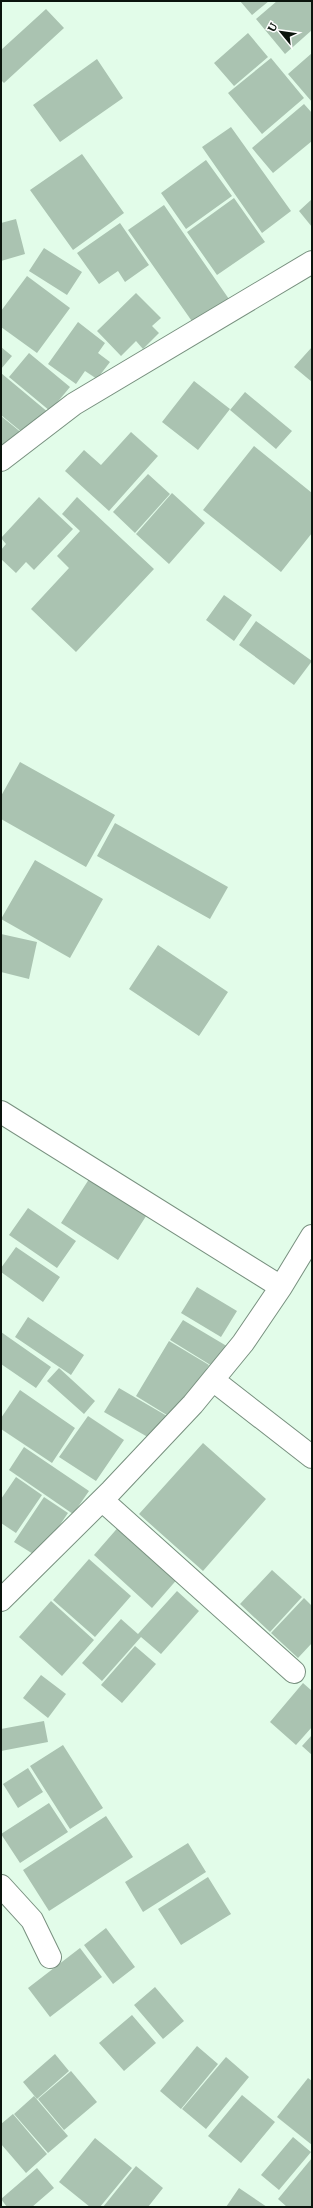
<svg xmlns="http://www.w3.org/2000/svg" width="313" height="2208" font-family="Literata,serif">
<rect width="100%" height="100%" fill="#e2fce9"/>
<path fill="#aac3b1" d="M240,1H269L252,15Z
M277,1H312V30L285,54L256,19Z
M46,9L64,28L4,83L1,80V50Z
M248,33L268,57L234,86L214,63Z
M312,53V102L288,74Z
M271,58L304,98L262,134L228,93Z
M97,59L123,98L60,142L33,105Z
M304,104L312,113V141L273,173L252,148Z
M231,127L291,211L262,233L202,147Z
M82,154L124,213L73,250L30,190Z
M206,160L232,196L186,229L161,193Z
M234,198L265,242L217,275L187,232Z
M312,199V227L299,211Z
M164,205L231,302L196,327L128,230Z
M16,219L25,254L1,261V223Z
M120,223L149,265L125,282L118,271L99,284L77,253Z
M44,248L82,272L67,295L29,271Z
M27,276L70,308L37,353L1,327V311Z
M136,293L161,318L152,326L159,333L143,349L136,341L121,356L97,331Z
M78,322L105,343L98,353L110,362L97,379L85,371L76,384L48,364Z
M1,347L12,356L1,369Z
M312,347V382L294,367Z
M29,353L70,387L50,411L9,377Z
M1,373L49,413L29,438L1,415Z
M194,381L230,409L198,450L162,422Z
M245,392L292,431L276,449L230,410Z
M1,416L23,434L1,447Z
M131,432L158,456L109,511L65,471L84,450L101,465Z
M254,446L312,493V533L281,572L203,510Z
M148,474L170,494L135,533L113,512Z
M172,493L205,523L169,564L136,534Z
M39,497L73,529L34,570L26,562L16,573L1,559V550L6,544L1,538Z
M77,497L154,569L76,652L31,609L69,568L57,556L80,531L62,514Z
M224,595L252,615L234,641L206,620Z
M256,621L312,661L294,685L239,645Z
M20,762L115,815L86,867L1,819V796Z
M115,823L228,887L210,919L97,856Z
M35,860L103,899L70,958L1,919Z
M1,934L37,942L29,979L1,972Z
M158,945L228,992L199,1036L129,989Z
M91,1176L148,1213L118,1260L61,1223Z
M28,1208L76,1241L57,1268L9,1235Z
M16,1247L60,1277L43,1302L1,1272V1268Z
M197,1287L237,1311L221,1337L181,1313Z
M28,1317L84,1355L71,1375L15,1337Z
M183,1320L230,1348L217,1369L170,1340Z
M1,1332L51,1367L36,1388L1,1364Z
M169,1341L209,1365L175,1420L136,1396Z
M59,1368L95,1401L84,1414L47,1381Z
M119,1388L167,1416L153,1440L104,1412Z
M20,1390L75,1428L52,1463L1,1429V1418Z
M88,1416L124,1440L96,1481L59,1457Z
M203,1443L266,1499L203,1571L139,1514Z
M24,1447L89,1491L73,1514L9,1470Z
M16,1477L42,1495L16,1533L1,1523V1499Z
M44,1497L68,1513L38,1557L14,1542Z
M121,1524L180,1576L152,1608L94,1555Z
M89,1559L131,1596L95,1637L53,1600Z
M272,1570L302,1597L270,1632L240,1604Z
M177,1591L199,1611L161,1654L141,1637L102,1681L82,1663L121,1619L138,1634Z
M304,1598L312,1606V1643L298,1658L271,1633Z
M51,1601L94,1640L62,1676L19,1637Z
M135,1646L156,1664L122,1703L101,1685Z
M41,1675L66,1694L48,1718L23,1698Z
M303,1683L312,1691V1727L296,1745L270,1722Z
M44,1721L48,1742L1,1751V1729Z
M312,1735V1755L302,1746Z
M63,1745L103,1808L70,1829L30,1766Z
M28,1768L43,1792L18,1808L3,1784Z
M49,1803L68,1832L20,1863L1,1834Z
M106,1816L133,1857L49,1911L23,1870Z
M188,1843L206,1872L143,1912L125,1882Z
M208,1877L231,1914L181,1945L158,1909Z
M106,1928L135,1967L113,1984L84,1945Z
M80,1948L102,1977L50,2017L28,1988Z
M155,1987L184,2021L163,2039L134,2005Z
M132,2015L156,2043L124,2071L99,2043Z
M197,2046L218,2064L181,2109L160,2091Z
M55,2054L69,2071L37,2099L23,2082Z
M226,2057L249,2077L206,2129L182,2109Z
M71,2071L97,2102L64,2130L38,2099Z
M308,2078L312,2081V2145L277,2117Z
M242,2095L275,2122L241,2163L208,2136Z
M34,2096L68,2136L48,2153L14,2114Z
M13,2114L47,2154L26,2173L1,2144V2124Z
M293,2137L311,2152L279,2190L261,2175Z
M95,2138L132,2168L100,2207H90L59,2182Z
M312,2158V2207H287L278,2199Z
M136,2166L163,2188L148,2207H103Z
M37,2168L54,2188L32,2207H7L1,2199Z
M239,2188L267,2207H226Z"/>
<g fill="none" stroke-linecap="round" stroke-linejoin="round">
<defs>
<path id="minor" d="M1,460L74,404L312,262
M1,1112L281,1287
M213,1380L312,1457
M102,1500L294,1672
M1,1600L111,1491L193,1404L243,1343L281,1287L312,1236
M1,1886L32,1920L50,1957"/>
</defs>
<use href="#minor" stroke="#78907f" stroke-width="24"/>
<use href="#minor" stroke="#fff" stroke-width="22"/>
</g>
<rect width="313" height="2208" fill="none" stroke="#0b140d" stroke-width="4"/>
<g transform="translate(281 32) rotate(299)" stroke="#ffffff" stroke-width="3" paint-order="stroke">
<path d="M0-3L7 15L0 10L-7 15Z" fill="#0b140d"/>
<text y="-6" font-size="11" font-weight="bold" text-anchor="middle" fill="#0b140d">U</text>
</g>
</svg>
